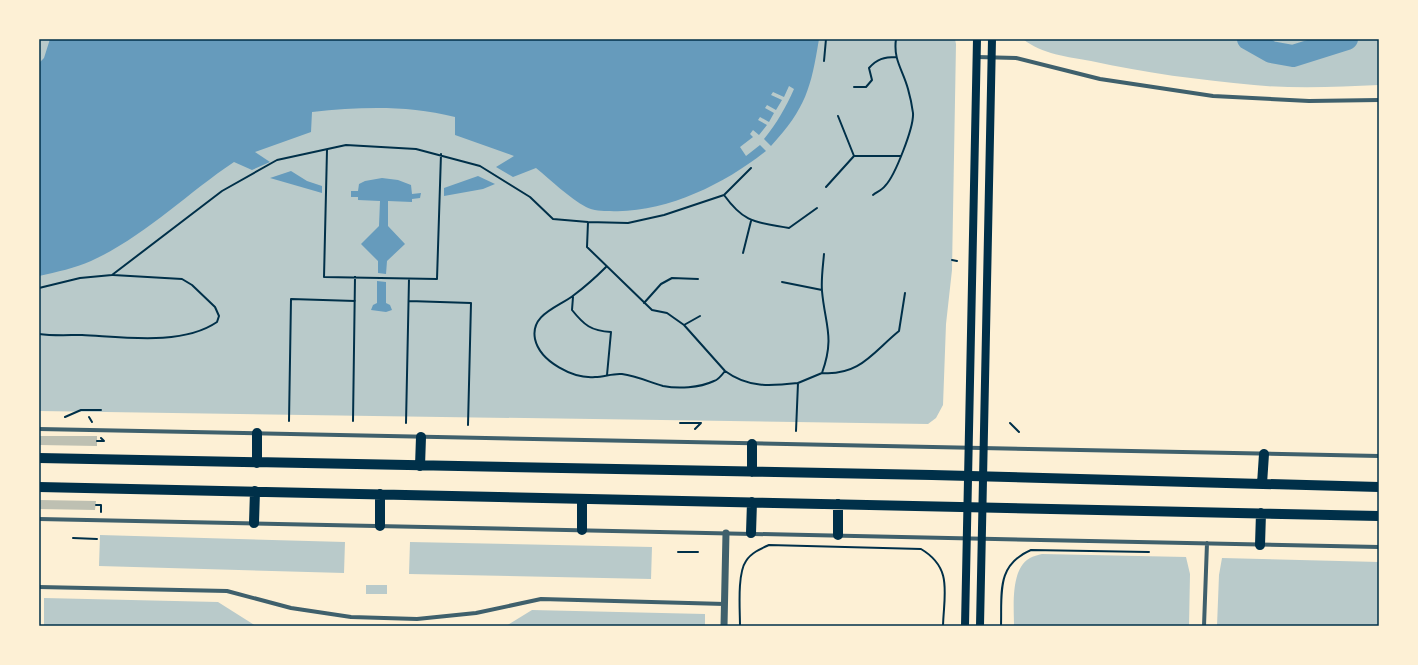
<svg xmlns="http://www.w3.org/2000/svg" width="1418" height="665" font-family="'Alegreya Sans',sans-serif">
<rect width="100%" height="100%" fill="#fdf0d5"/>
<path fill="#b9caca" d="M39,39H955L956,44L952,270L946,324L943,405L936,418L928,424L39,411Z
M1023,39H1379V85C1338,87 1295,89 1254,85C1200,80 1145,73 1091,61C1069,57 1041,54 1023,39Z
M100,535L345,542L344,573L99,566Z
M410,542L652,547L651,579L409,574Z
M1042,554L1186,557L1190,574L1189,626H1014C1014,607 1010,569 1030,558C1033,556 1038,555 1042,554Z
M1222,558L1379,562V626H1217L1219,575Z
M366,585H387V594H366Z
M44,598L218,602L256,626H44Z
M532,610L705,614V626H506Z"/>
<path fill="#669bbc" d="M50,39H819C811,88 806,108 771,146L764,139C777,123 786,107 794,89L789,86L784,97L773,92L771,95L782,100L776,110L767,105L765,108L774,113L769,122L760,117L758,120L767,125L759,135L753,130L750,134L753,137L740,147L746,156L760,145L766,151C725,184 664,214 610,211C603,211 593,211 586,207C569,198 551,180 536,168L513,177L496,167L514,156L455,135V117C406,105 361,107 312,112L311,132L255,152L270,162L252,170L234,162C186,194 144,237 91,261C75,268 57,272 39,276V63L44,58Z
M291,171L307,181L322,186V193L270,178Z
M478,176L495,184L483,189L444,196V188Z
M382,178L398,180L411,185L412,194L421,193L420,198L412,199V202L388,201V226L405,244L387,261L386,274L378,273V261L361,244L379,226L380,201L358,200V197H351V191H358L359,184L365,181Z
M377,281L386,282V303L390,305L392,310L386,312L371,310L373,305L377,303Z"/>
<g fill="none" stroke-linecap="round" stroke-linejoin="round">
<path stroke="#669bbc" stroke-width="22" d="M1248,39L1271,52L1293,56L1347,39"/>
</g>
<path fill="#bec0b2" d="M39,436H97V446L39,445Z
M39,500L96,501L95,510L39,509Z"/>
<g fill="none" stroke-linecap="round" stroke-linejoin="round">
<path stroke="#003049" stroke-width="2" d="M824,61L826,39
M854,87H866L872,80L869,68C877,59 884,57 896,57
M838,116L854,156H900
M327,150L324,277L437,279L441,154
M826,187L854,156
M724,195C745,224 756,222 789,228L817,208
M873,195C877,192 882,190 885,186C895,176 914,127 913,113C912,105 910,96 908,89C903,70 893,60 896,39
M588,222L587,247L652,310L667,313L684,325L725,371C748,388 770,386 798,383
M743,253L751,221
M952,260L957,261
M606,267C596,277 586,286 574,295C559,307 530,314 535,339C540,362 574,379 595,377C604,377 613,373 622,374C637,376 649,382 663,386C678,389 699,388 714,381C718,380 722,375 725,371
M782,282L822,290
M39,288L80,278L112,275L222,191L277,160L346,145L416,149L480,166L530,197L553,219L588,222L628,223L664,215L724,195L751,168
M573,297L572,310C584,325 591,331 611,332L607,375
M409,301L471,303L468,425
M644,303L661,284L672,278L698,279
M684,325L700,316
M39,334C53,336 68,335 82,335C123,337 182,346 217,322L219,316L215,307L192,285L182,279L113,275
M822,373C860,376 873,352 899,331L905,293
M65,417L81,410H101
M89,417L92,422
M289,421L291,299L355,301
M353,421L355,277
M406,423L409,279
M680,423H701
M1010,423L1019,432
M695,429L701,423
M796,431L798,383L822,373C835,337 825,325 822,291C821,279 823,266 824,254
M97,441H104L101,438
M96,505H101V512
M73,538L97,539
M678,552H698
M740,626C740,610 737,574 746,561C751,553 760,549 769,545L921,549C953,568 944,593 943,626
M1001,626C1002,593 996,565 1031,550L1149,552"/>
<path stroke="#3f606c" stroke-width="4" d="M977,57L1016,58L1100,79L1213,96L1309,101L1379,100
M39,429L1379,456
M39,519L1379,547
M39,587L227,591L291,608L351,617L417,619L476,613L541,599L725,604
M1204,626L1207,543"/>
<path stroke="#3f606c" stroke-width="7" d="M724,626L726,533"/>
<path stroke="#003049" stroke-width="8" d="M965,626L977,39
M980,626L992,39"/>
<path stroke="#003049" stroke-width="10" d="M39,458L932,475L1379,487
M257,463V433
M420,466L421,437
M752,472V444
M1262,484L1264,454
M39,487L1379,516
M254,523L255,491
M380,526V494
M582,530V499
M751,533L752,502
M838,535V504
M1260,545L1261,513"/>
</g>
<rect width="1418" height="665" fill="none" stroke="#fdf0d5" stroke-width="80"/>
<rect x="40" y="40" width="1338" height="585" fill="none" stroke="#003049" stroke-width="1.5"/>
</svg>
